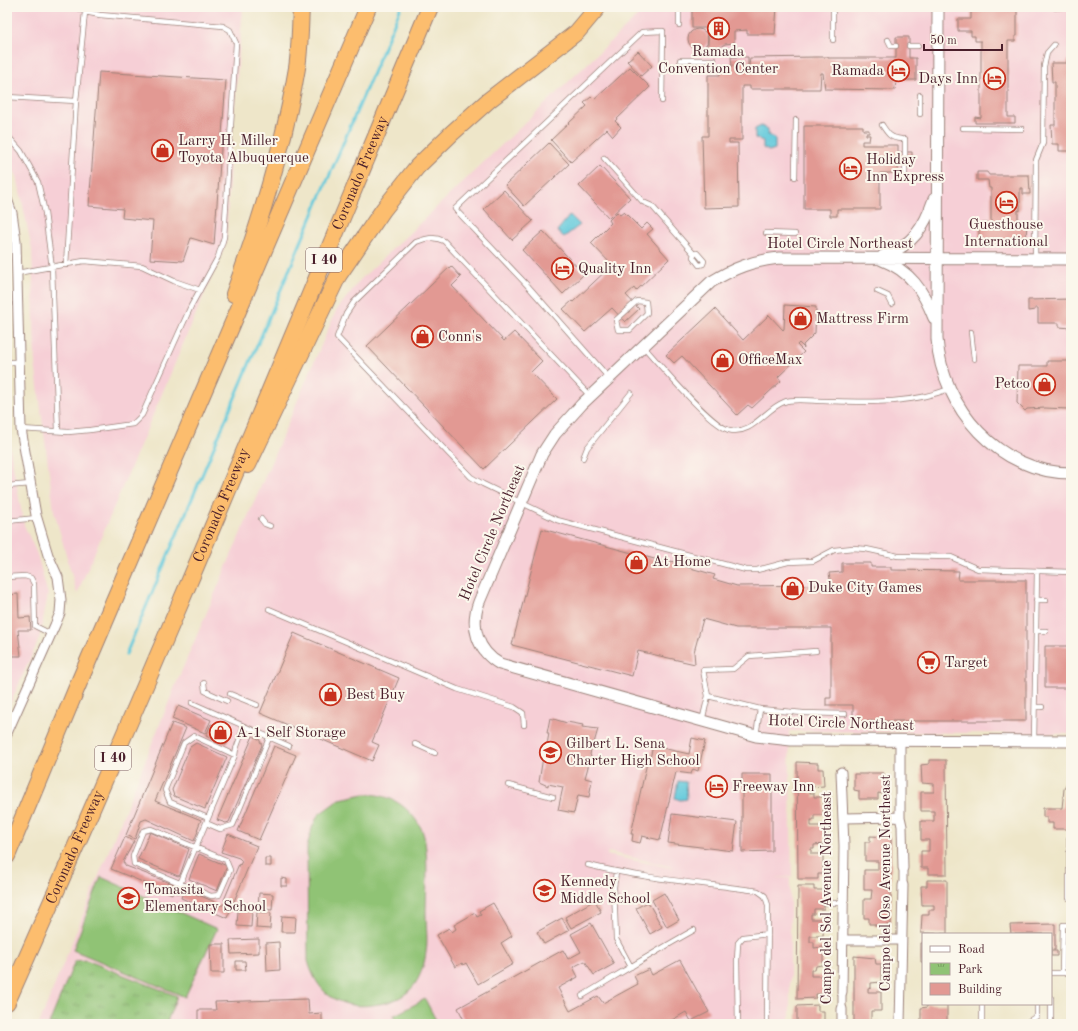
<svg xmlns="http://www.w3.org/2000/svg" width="1078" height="1031" font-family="'Old Standard TT',serif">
<defs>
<pattern id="park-tufts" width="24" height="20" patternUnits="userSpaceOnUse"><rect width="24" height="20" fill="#90c375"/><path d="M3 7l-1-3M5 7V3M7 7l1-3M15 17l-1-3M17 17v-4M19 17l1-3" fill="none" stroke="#789e60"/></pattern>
</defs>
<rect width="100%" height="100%" fill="#fbf7ec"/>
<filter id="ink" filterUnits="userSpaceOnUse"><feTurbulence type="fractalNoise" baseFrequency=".025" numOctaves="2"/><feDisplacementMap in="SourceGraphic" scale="8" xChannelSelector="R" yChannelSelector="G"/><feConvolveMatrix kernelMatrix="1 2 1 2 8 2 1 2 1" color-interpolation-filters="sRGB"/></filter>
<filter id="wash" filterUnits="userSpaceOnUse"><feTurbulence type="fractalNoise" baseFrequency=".012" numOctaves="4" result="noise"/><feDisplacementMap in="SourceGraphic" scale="16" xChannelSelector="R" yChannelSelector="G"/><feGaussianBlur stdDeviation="0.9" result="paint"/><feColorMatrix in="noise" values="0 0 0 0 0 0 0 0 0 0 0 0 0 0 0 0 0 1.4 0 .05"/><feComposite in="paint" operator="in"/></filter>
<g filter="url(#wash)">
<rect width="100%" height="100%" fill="#eee6c9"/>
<path fill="#f6cfd6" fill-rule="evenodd" d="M7,7H243L230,157L226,243L77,594L54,511L35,363L32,250L17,176L7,161Z
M647,7H1071V734L789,731L792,877H771L790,878V1024H39L176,684L336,311L360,280ZM608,852L673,867V868L607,855Z
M7,418L8,438L24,525L37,554L48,595L39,639L7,711Z"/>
<path fill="#90c375" stroke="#6d7150" d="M364,794C390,794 408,805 421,828C430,845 426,894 426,915C426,927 428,940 426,952C425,962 421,975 415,984C407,996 393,1002 379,1004C343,1011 318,997 308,961L307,847L312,828L318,815L340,799Z
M101,877L217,929L185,997L73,950Z
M425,999L438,1024H398L393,1016Z"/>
<path fill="url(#park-tufts)" stroke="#6d7150" d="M86,960L177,996L166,1024H49L75,961Z"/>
<path fill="#60c9db" stroke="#557483" d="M761,126L768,129V135L775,138V149L769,151L763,148V141L755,138V129Z
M570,215L580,225L564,237L557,231Z
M678,781L686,782L687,799L680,800L675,798Z"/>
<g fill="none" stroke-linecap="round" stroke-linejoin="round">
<path stroke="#60c9db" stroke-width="3" d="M126,654L401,7"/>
</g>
<g id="blocks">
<path fill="#e29993" d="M692,7H777L775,34H747V30L734,31V43L725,44L716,49H708V28H692Z
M971,7H1017V36H1015V41H1008V117H1015V123H975V117L981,118V41H975V36H971V31H958V19H971Z
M1054,7H1071V9L1054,10Z
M688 39a10 10 0 1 1 20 0a10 10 0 1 1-20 0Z
M896,37H909V58H916V80H896L895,90L825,89L823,73H821L820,89H750V86H742V140H729V143H738L739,207L704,208L702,136H708V75H720V66H732L731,57H748V66H749L750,58L817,57H828V58H896Z
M638,51L652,66L641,76L627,61Z
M1067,60H1071V151H1059V144H1052L1051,125H1055V82H1052L1051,63H1067Z
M630,67L650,87L615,121L621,127L613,136L607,129L571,162L551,140L587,106L584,103L591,97L594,100Z
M99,72L226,80L214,245L191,238L183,261L150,259L153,221L122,218L123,209L89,206Z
M804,126H863V130H869V133H866V135H870L869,141H862V145H898V152H912V165H898V173H880V209H837V216H830V209H804Z
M549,143L569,164L524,206L505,185Z
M600,166L630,198L609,218L579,186Z
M977,172H987L989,175H1029L1030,194H1023V188H1020V211L1018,210V227H1021V221H1027L1026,240H979V223H988V227H991V188H989L988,180H977Z
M504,190L533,221L512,240L484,209Z
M617,212L620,215L624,212L641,229L647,223L653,229L647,234L669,259L636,291L634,288L626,295L639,309L625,322L612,308L585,332L563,309L572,301L573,302L612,265L591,243L611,223L609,220Z
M543,231L584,274L563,294L522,250Z
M451,266L461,277L452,286L504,341L514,332L542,361L531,372L557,399L484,469L367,346Z
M1071,299V328L1059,327V323H1038V308H1035V310L1028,311V300Z
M785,305L816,307L815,333L803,345L804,348L799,343L797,345L804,352L778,377L781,381L752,408L748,405L737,415L682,356L674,363L666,355L715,309L743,340L769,315L783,330L784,329Z
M1047,361H1071V412L1068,409L1045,408L1027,409L1025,411L1017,403L1018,366H1047Z
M542,529L662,561H670L688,565L687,567L715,575L713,579L737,586L831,585L829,573L842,572V563H871V567H891V570L959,571L958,580H1026V721H853V705H826V698H831V628H736L703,619L694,652L695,664L638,651L632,676L512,645Z
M18,594L19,618L30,617L31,630H18L21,656H7V595Z
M294,633L399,678L372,742L379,745L372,761L260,713Z
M1045,646H1071V688H1045Z
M178,706L211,720L205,733L172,719Z
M550,718L567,723V722L583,725L582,727L598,729L594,743H592L590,755L591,756L585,778L592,780L589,797L578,795L574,813L558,810L563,787L548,784V786L539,782L545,745H547L549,733H547Z
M172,723L186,728L155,801L201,820L197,830L198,831L194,841L146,819L141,821L135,839L126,835Z
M211,724L232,733L226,745L206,736Z
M253,736L259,739L262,745L229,822L226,823L217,820Z
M692,738L705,741L698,771L693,769L691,774L676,772L660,840L642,836L640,843L632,841L633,834H631L648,758H650L653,746L689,754Z
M196,743L227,757L205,809L174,796L172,790L190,747Z
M274,746L296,755L259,840L238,831Z
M929,760H946L947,874H928V868H921V851H929V840H921V821H934V811H921V792H934V784L922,783L921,765L929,764Z
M797,762L818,763V769H823L824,786L810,787V793H814V797H824L823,815H814V820H811V826H824V844L814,845V849H811V854H823V874H818V879H798Z
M868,773H884V794L878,793V799H859V791L854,790V774H868Z
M742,774H772V851L742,852Z
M1071,776V829H1053V823H1047V817H1043V808H1062L1064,789Z
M672,814L737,822L733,851L668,843Z
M150,832L189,849L180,875L178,876L138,859Z
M228,834L257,846L227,918L181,898L184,889L215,902V904L219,905H224L225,901L224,900L239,864L240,865L242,861L239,858L221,852Z
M870,836L891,837V925L875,926V924H869V918H864V899H871L872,890H864V870H878V861H865V842H870Z
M125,837L134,841L123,862L126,866L175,885L172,894L111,869Z
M199,854L227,866L217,891L189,879Z
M265,858H271V866H265Z
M281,878L287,879V886H281Z
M927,880H947V934L921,933L922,915H929V910H934V905H922L921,886H927Z
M798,886H814V890H824V909H814V914H811V919H824L823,936H810V942H814V948L823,947V965L816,966L815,970H811V976H824V994H816V998L797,999Z
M259,893L273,894L272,910L258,909Z
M664,893L679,920L667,927L652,900Z
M595,900L601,912L571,928L565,917Z
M648,902L662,927L650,934L636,908Z
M493,903L512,936L501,943L513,964L478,984L466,963L463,965L462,963L455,967L437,935L449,928L452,932L456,929L454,925L475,913L477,917L481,915L479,911Z
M238,910L252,911L251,927L237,926Z
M257,912L271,913L270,929L256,928Z
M282,916L296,917L295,932H281Z
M562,918L569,930L544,944L537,932Z
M591,923L614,964L594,975L585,961L573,967L578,977L558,988L570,1011L598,996L603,1003L638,984L634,976L649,969L652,975L680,960L709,1012L691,1021L686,1012L665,1024H466L458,1008L563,950L568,959L581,952L571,934Z
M1055,924V950H1051V934H1011L1010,925Z
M259,939V953L231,954L230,940Z
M279,942L280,970L267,971L266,943Z
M921,943H923V962H921Z
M210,944H224V973H211Z
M1051,951H1057V956H1051Z
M854,956L875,958L876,964H881V982L871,983V988L868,989V992H881V1011H871V1021H880V1024H854Z
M236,961H245L246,970H236Z
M308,999L309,1014L322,1013V1024H198V1010H216L215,1002Z
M927,1004H947V1024H921V1008L927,1007Z
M818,1005V1011H824V1024H797V1006Z"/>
</g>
</g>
<g filter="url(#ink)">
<use href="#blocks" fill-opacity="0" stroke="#9c827a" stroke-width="1"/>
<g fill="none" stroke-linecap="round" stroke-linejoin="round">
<defs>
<path id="service" d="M679,7V25
M833,40V7
M888,40L891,46H896
M909,46H918
M680,60H714
M7,97L76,101
M920,114V95
M882,125C888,134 890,138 901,139
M963,128L1022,129
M7,135L21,151L38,182L45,213L52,268L58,431
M604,158L643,202L652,206L694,254L697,253L704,261L703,264L699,265L693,257L694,254
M795,177L796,120
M905,178V139
M766,233L795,234
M1035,259L1036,160L1043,143L1044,66L1047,53L1054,45
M66,265L76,101L85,12
M17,273L84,261L142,266L174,281L200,290
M877,291L888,296L892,304
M637,301L646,302L647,313L630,330H618L616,320Z
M971,332L974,359
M643,346C659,364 710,425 729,430C752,436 765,409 784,402C792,398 813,401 823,401C866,402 908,405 949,389
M7,362H20
M609,378L527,285L455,209L642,32L663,31L662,101
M590,396L444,241C433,236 427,238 416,242L354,302L346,314L337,337L471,477L483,484L557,520L746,570H757L788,562L813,561L834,550L853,548L866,549L898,556L951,557L978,569L1071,572
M21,429L68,432L90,430L133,424L142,415L191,306L218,257L224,237L236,43L230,30L223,26L100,15L85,12L76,7H72
M583,458L587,448L631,393
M7,486L31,484
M261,519L265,524L270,526
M7,521L37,518
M7,577L25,576L31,578L34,584L35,626L51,634
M1036,600H1046
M269,609L457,689L514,707L523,713L524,725
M1036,631H1046
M204,683L205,691L227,701
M230,694L257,705
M708,696L760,709L803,713L845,714
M192,703L289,746
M1035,707H1042
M702,721L708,696L703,670L733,669L749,656L816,651
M756,736L760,709
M1034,740L1037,572
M415,744L435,753
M508,785L553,797
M208,818L170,802L165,790L184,743L194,736L235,755
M206,823L220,829L233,825L269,738
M151,829L226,860L230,870L219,895L211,896L134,864L133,856L143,831Z
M588,865C644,879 701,883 758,891L765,896L768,905L767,1024
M616,872L614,887L616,939L631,967
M177,891L235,755L236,749L244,727
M1069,898V839
M824,903H844
M1051,973H1071
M1062,973L1063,925H1071
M582,996C619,974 656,951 694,930
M982,1004V1021
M1029,1021L1037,1016V1004
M738,1024L737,961L738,943L743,937L768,934
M1051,1024V998"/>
<path id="pedestrian" d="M903,868V885
M842,1009V992"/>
<path id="minor" d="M7,199L12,213L16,241L21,429L36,515L48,555L58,577L61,600L60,613L55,625L7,733
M900,741V817L902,826L903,868
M841,772L844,846L842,992
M844,818L900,817
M844,940H901
M842,1009V1024
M900,1024L903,885"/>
<path id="tertiary" d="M938,7L937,339C942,408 999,473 1071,473
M883,256C913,245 924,228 934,199
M1071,259L779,258C752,261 734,268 711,282L582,404L555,434L542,454L479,602C470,626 477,651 500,664L756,736L791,740L1071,741
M882,260C910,271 923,290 934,318"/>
<g id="motorway">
<path d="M234,294C261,220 284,146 297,68C300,48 300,27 301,7"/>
<path d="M248,465L338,276L383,210L417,167L452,133L489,100L577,32L598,7"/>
<path d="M7,856L80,680L368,7"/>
<path id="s1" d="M7,1002C154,673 291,339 430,7"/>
</g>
</defs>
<use href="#service" stroke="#9c827a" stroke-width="6"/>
<use href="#pedestrian" stroke="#9c827a" stroke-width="9"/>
<use href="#minor" stroke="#9c827a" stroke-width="11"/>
<use href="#tertiary" stroke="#9c827a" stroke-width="13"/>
<use href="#motorway" stroke="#9c827a" stroke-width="18"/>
<use href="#service" stroke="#fff" stroke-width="4.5"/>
<use href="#pedestrian" stroke="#fff" stroke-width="7"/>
<use href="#minor" stroke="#fff" stroke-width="9"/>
<use href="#tertiary" stroke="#fff" stroke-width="11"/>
<use href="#motorway" stroke="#fcbd6e" stroke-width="16"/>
</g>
</g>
<defs>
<symbol id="building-ring" viewBox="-11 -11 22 22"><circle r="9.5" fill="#fbf7ec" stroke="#c8321e" stroke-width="1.5"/><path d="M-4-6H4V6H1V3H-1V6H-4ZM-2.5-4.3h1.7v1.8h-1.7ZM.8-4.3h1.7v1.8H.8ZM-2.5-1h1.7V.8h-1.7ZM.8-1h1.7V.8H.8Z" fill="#c8321e"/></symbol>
<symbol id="hotel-ring" viewBox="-11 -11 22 22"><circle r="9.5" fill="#fbf7ec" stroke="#c8321e" stroke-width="1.5"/><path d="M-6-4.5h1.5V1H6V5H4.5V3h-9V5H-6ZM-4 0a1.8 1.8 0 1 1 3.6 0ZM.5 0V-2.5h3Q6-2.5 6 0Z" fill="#c8321e"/></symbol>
<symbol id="shop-ring" viewBox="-11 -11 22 22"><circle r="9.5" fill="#fbf7ec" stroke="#c8321e" stroke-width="1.5"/><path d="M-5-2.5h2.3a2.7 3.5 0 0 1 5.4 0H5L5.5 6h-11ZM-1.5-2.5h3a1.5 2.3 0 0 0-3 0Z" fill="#c8321e"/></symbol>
<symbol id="supermarket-ring" viewBox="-11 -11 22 22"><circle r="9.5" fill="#fbf7ec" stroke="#c8321e" stroke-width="1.5"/><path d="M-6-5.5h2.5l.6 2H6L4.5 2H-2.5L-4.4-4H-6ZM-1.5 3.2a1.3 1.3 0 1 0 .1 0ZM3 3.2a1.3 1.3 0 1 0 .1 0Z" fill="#c8321e"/></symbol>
<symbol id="school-ring" viewBox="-11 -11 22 22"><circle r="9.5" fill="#fbf7ec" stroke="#c8321e" stroke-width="1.5"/><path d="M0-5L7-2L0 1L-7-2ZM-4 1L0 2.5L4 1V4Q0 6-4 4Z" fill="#c8321e"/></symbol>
</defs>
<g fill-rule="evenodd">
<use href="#building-ring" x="706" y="16" width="25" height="25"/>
<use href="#hotel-ring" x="886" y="58" width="25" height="25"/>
<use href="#hotel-ring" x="982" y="66" width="25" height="25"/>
<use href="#shop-ring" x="150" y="138" width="25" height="25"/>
<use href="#hotel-ring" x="838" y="156" width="25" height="25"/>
<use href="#hotel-ring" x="994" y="190" width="25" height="25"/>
<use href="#hotel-ring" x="550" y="256" width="25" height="25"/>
<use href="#shop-ring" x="788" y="306" width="25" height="25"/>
<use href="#shop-ring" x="410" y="324" width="25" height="25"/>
<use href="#shop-ring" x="710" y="348" width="25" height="25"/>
<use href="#shop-ring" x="1032" y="372" width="25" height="25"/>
<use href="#shop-ring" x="624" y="550" width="25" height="25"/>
<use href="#shop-ring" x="780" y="576" width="25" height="25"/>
<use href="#supermarket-ring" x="916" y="650" width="25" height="25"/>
<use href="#shop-ring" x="318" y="682" width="25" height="25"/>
<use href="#shop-ring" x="208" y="720" width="25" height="25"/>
<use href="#school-ring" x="538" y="740" width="25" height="25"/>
<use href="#hotel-ring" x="704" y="774" width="25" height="25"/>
<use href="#school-ring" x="532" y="878" width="25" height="25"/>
<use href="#school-ring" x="116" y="886" width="25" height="25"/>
</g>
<g text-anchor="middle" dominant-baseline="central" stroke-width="4" stroke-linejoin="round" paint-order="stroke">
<g fill="#fbf7ec" stroke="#7f6065" stroke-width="1">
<rect x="306" y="248" width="36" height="24" rx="3"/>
<rect x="95" y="746" width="36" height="24" rx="3"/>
</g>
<g font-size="14" font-weight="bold" fill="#4a1f2b">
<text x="324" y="260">I 40</text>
<text x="113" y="758">I 40</text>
</g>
<g font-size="15" fill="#4a1f2b" stroke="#fbf7ec" text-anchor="start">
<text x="718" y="52" text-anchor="middle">Ramada<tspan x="718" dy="17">Convention Center</tspan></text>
<text x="884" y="71" text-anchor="end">Ramada</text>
<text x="978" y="79" text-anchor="end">Days Inn</text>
<text x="178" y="141">Larry H. Miller<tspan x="178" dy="17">Toyota Albuquerque</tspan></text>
<text x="866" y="160">Holiday<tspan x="866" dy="17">Inn Express</tspan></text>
<text x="1006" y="225" text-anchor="middle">Guesthouse<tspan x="1006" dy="17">International</tspan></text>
<text x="578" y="269">Quality Inn</text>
<text x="816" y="319">Mattress Firm</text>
<text x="438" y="337">Conn's</text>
<text x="738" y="360">OfficeMax</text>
<text x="1030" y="384" text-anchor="end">Petco</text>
<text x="652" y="562">At Home</text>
<text x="808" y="588">Duke City Games</text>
<text x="944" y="663">Target</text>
<text x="346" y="695">Best Buy</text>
<text x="236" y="733">A-1 Self Storage</text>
<text x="566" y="744">Gilbert L. Sena<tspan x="566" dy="17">Charter High School</tspan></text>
<text x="732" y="787">Freeway Inn</text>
<text x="560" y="882">Kennedy<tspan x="560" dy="17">Middle School</tspan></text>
<text x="144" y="890">Tomasita<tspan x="144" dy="17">Elementary School</tspan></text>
</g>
<g font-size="15" fill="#4a1f2b" stroke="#fbf7ec">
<text stroke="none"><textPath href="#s1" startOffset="901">Coronado Freeway</textPath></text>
<text x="840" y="244">Hotel Circle Northeast</text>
<text stroke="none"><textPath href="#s1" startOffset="541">Coronado Freeway</textPath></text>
<text transform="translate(493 533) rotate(-67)">Hotel Circle Northeast</text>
<text transform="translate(841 724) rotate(2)">Hotel Circle Northeast</text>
<text stroke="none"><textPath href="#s1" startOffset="169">Coronado Freeway</textPath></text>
<text transform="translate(886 883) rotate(-90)">Campo del Oso Avenue Northeast</text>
<text transform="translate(827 898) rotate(-90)">Campo del Sol Avenue Northeast</text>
</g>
</g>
<rect width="1078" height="1031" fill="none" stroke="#fbf7ec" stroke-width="24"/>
<rect x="922" y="933" width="130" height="72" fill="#fbf7ec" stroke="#b4a19f"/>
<rect x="930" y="946" width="20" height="6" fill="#ffffff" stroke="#b4a19f"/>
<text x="958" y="953" font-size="12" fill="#4a1f2b">Road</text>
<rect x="930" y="963" width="20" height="12" fill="url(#park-tufts)" stroke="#b4a19f"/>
<text x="958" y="973" font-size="12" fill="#4a1f2b">Park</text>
<rect x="930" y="983" width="20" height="12" fill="#e29993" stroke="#b4a19f"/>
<text x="958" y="993" font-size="12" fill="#4a1f2b">Building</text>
<path d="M924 44v6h78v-6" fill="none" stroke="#4a1f2b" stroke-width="2"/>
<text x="930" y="44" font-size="12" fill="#4a1f2b" stroke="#fbf7ec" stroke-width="3" paint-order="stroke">50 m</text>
</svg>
